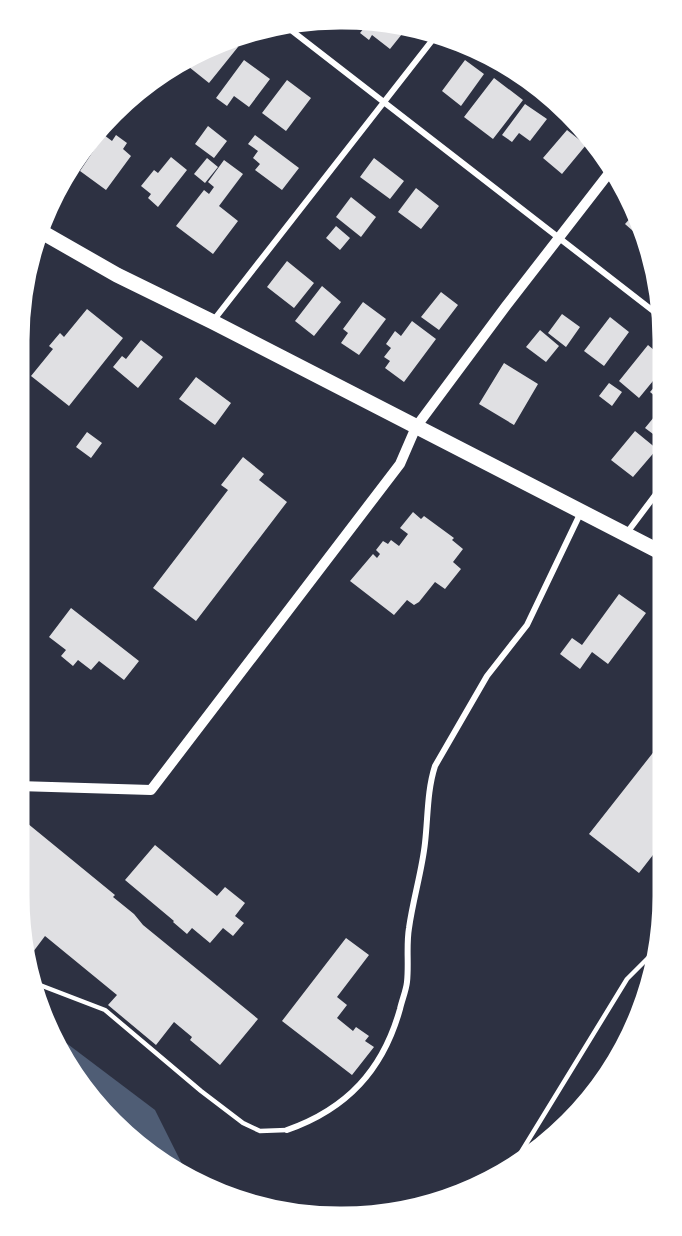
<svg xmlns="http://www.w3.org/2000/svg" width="682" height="1236" font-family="Raleway,sans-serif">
<rect width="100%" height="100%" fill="#2d3142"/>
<path fill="#4f5d75" d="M53,1033L155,1110L188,1176L161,1163L97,1103L82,1087Z"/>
<path fill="#e0e0e3" d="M383,21L406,29L390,49L372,35L369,40L360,33L369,22Z
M231,42L238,47L209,83L189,67L195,60Z
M244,60L270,79L249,107L234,96L227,106L216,98Z
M465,60L484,74L461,106L442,91Z
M494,78L523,100L493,139L464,117Z
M287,80L311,98L286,131L262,113Z
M525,104L547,119L530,141L519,133L512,142L502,135Z
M208,126L227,141L214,158L195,144Z
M567,130L586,145L562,174L543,158Z
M104,135L112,141L116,135L127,143L123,149L131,156L106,190L80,171Z
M255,135L299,168L282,190L255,170L260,164L253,158L258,151L248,144Z
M171,157L187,170L158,207L148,198L151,194L141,186L154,170L158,173Z
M207,158L218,167L205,183L194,174Z
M374,158L404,181L390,199L360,177Z
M224,160L243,174L219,206L238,221L213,254L176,226L204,190L209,194L214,187L208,182Z
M416,188L439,206L421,229L398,212Z
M351,197L376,217L361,237L336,217Z
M635,213L645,233L641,238L625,224Z
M336,226L350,238L340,250L326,238Z
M287,261L314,283L294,308L267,287Z
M322,286L341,302L314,336L295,321Z
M441,292L458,305L439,330L421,317Z
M363,302L386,319L359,355L341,343L348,333L343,329Z
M87,309L123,338L69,406L31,376L53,349L49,346L60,333L64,337Z
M562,314L580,327L566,347L548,333Z
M610,317L629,332L604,366L584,351Z
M412,321L436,339L404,382L385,368L390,361L384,357L391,348L386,344L395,331L401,336Z
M540,330L559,346L546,362L526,347Z
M141,340L163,357L138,388L113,367L122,356L126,359Z
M648,345L661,356L662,370L639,398L619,381Z
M504,363L538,384L514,425L479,404Z
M196,377L231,403L215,425L179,399Z
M662,378V402L650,392Z
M609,383L622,392L612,406L599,396Z
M659,411L662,413L661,440L645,428Z
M635,431L657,449L633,477L611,460Z
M87,432L102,443L91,458L76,447Z
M243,457L264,474L259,480L287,502L196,621L153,588L228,490L221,485Z
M413,512L421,519L424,516L454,538L452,540L463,549L453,562L461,569L445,589L435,582L419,602L414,605L407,600L394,615L350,581L373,554L377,558L380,554L376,550L383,541L388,544L391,540L399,546L408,534L400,528Z
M619,594L646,613L608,664L592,652L580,669L560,654L572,638L582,645Z
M71,608L139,661L124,680L99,661L91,670L78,660L73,666L61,656L66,650L49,637Z
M663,740V842L639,873L589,834Z
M27,823L115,895L113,897L134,914L143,925L258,1019L220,1065L190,1040L192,1037L174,1022L156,1045L108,1005L117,995L45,936L33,952L26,946L18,895V834Z
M155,845L217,896L225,887L245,903L235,916L244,923L233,936L223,928L210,943L192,928L187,934L173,922L174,921L125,880Z
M346,938L369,955L337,997L347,1005L337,1018L353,1031L356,1027L369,1036L365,1041L374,1047L352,1075L282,1021Z"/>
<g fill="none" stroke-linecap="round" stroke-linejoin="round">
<path stroke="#fff" stroke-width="4.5" d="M32,982L105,1010L201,1091L243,1123L260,1131L287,1130
M515,1162L627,979L656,950"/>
<path stroke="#fff" stroke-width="6" d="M287,27L661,317
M213,321L434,38
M626,534L662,486
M287,1130C347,1109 383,1070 400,1009C402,1000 406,991 407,982C409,964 406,946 409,928C413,899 422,871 425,843C428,817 427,791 435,766L487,676L527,625L581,512"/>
<path stroke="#fff" stroke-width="10" d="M18,786L151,790L400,464L416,427L506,306L613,168"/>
<path stroke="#fff" stroke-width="15" d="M40,231L117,275L213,322L662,553"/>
</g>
<path d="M0 0H682V1236H0ZM340 28H342A312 312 0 0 1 654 340V896A312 312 0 0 1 342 1208H340A312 312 0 0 1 28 896V340A312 312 0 0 1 340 28Z" fill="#fff" fill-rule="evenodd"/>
<path fill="none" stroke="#fff" stroke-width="3" d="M340 28H342A312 312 0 0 1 654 340V896A312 312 0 0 1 342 1208H340A312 312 0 0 1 28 896V340A312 312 0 0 1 340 28Z"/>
</svg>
